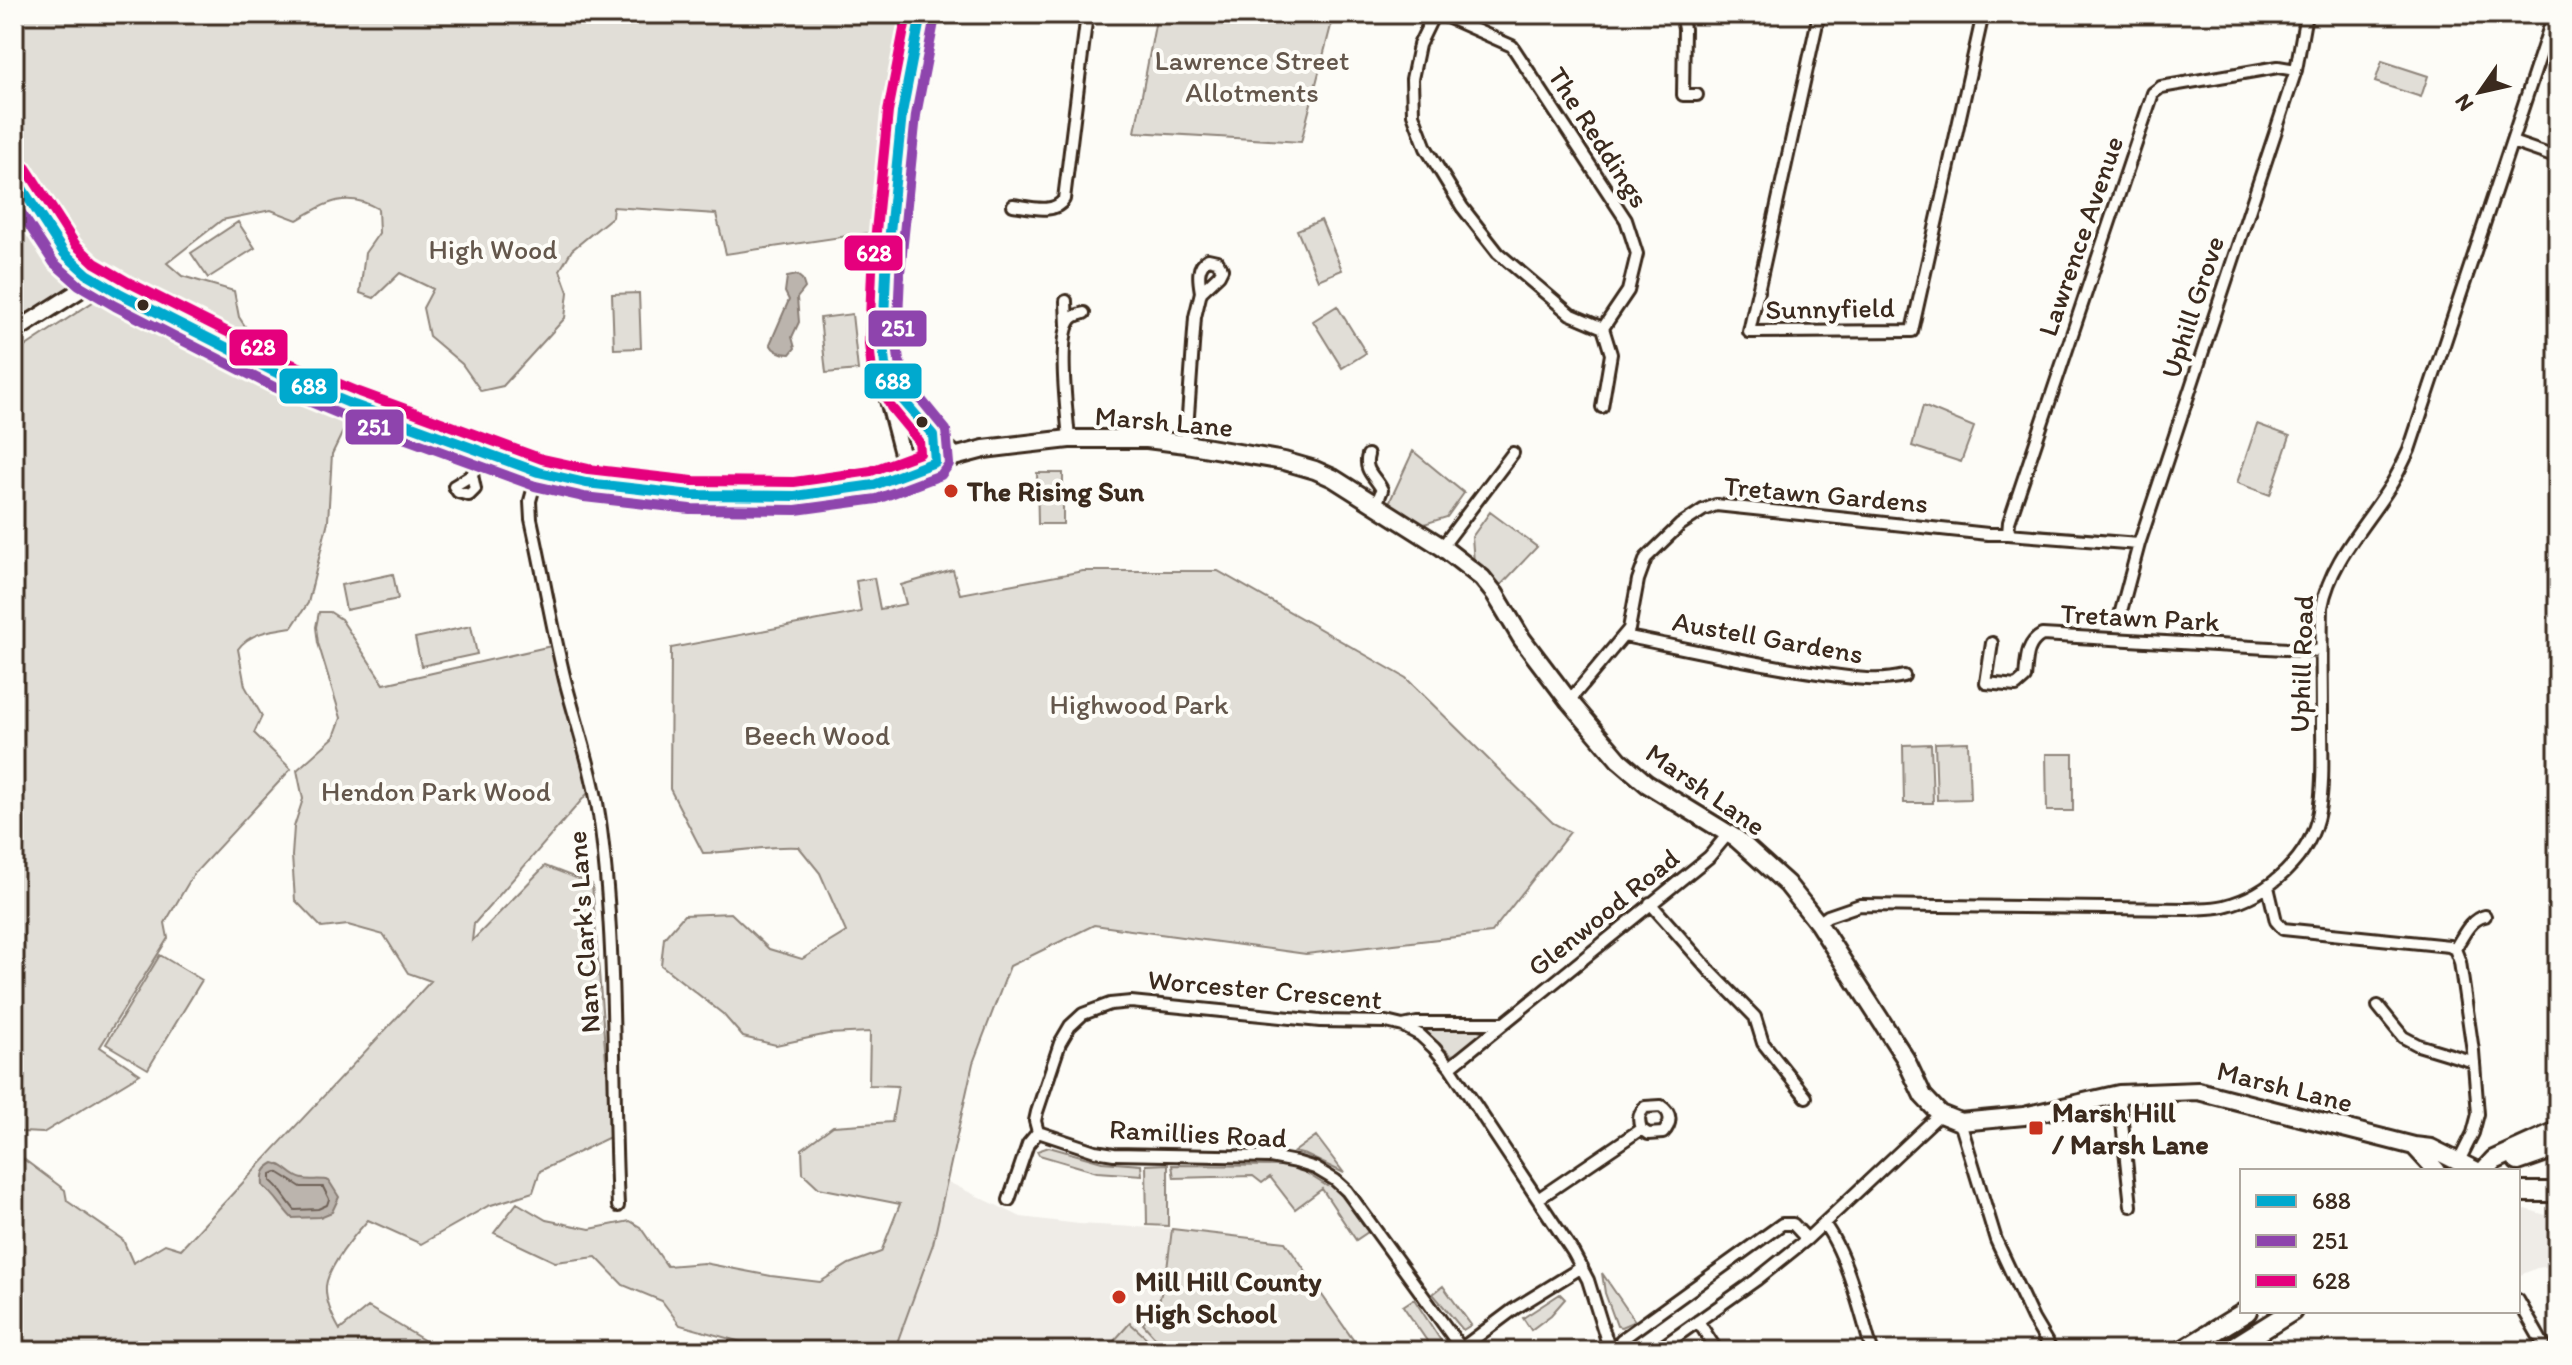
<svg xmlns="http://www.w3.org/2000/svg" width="2572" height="1365" font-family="Itim,sans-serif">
<rect width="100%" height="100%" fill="#fdfcf7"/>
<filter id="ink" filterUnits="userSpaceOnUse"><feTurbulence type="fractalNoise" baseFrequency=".0125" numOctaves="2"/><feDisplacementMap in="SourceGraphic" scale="16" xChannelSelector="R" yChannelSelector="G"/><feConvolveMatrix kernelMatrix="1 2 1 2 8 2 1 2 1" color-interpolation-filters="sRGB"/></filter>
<g filter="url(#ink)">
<path fill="#efece7" d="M948,1182L1021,1217L1079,1224L1172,1229L1285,1242L1361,1351H895L933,1244Z
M2526,1209L2558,1219V1265L2537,1268L2518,1276V1212Z"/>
<path fill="#e1ded7" stroke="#8e847a" stroke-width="2" d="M14,14H914C897,85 884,157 882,231L726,254L716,214L613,207L612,217L572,250L560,270L568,292L565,318L503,386L481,391L462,364L429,336L423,308L433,289L400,273L374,298L360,293L365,253L379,233L378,209C347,190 326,203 297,220L271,210L222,220L167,263L182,276L234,291L239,317L254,340L260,356L105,281L14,332Z
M1157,14H1334L1301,142L1135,132Z
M2382,61L2428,76L2421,97L2375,82Z
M1321,220L1342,270L1318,280L1297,230Z
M238,222L255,248L208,278L191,253Z
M639,293L641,348L614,349L612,294Z
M96,300L218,366L349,419L332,454L328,521L308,603L292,627C273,630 250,632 238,649L245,686L262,716L254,733L291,769L193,875L165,923L168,938L100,1047L140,1074L43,1133L21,1132L14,1129V354Z
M1337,306L1366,353L1342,368L1313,321Z
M852,314L858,370L826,373L820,318Z
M1923,406L1974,427L1961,462L1912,446Z
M2257,424L2290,436L2270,495L2237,483Z
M1413,451L1464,493L1447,517L1421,525L1389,503Z
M1037,473H1063V524H1038Z
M1490,512L1537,547L1499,587L1474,563L1472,537Z
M953,570L960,594L1083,571H1218L1406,678L1553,823L1570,832L1491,933L1306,954L1094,925L1010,966L973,1063L933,1244L894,1351H789L741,1342L680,1325L662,1301L623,1285L596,1257L555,1262L494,1233L517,1203L546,1220L590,1229L630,1221L640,1227L667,1266L704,1263L771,1276L820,1282L849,1264L881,1252L900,1204L819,1188L803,1173L802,1149L833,1126L892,1122L898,1086L869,1085L870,1032L828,1034L776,1045L743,1037L723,1014L661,965L664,938L684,915L731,913L769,949L802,959L846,932L820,873L799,847C766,845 735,853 703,853L670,789L671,648L861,612L856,581L874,578L880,609L906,604L901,585Z
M393,574L398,599L346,610L341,585Z
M319,612H330L341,619L384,684L560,644L594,786L474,924L472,941L545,866L592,884L612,1136L540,1171L533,1192L488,1206L421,1244L368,1220C355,1234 328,1267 326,1286C325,1300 333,1318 340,1330L368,1307L442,1351H14V1152L65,1190L67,1201L123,1240L133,1263L165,1244L181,1249L431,981L408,973L384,935L348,925L322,928L295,900L292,856L294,827L303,799L297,770L334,737L341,718L318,643L316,627Z
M471,626L477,654L421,666L415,638Z
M1968,742L1970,799L1937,800L1935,743Z
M1931,744L1933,803H1904L1903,745Z
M2046,754H2073V811H2047Z
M160,955L202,980L148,1069L106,1044Z
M1424,1030H1478L1484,1032L1457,1054L1451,1055Z
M1316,1136L1344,1173L1306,1155L1294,1152Z
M1049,1147L1102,1162L1141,1165L1142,1175L1097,1172L1039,1155L1037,1151Z
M1168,1164V1226L1147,1225L1146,1165Z
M1172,1165L1295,1166L1327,1186L1332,1183L1368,1232L1356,1240L1322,1189L1295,1209L1270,1177L1262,1183L1253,1176L1174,1178Z
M1172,1229L1285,1242L1361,1351H1161L1164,1347L1143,1324L1159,1302L1167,1269Z
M1602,1273L1635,1321L1621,1327L1617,1326L1605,1293Z
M1443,1286L1471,1325L1463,1330L1433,1294Z
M1560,1294L1565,1299L1551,1315L1531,1330L1523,1318Z
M1414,1299L1445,1347L1441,1351H1434L1403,1306Z
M1130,1323L1151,1342L1143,1351H1105Z"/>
<path fill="#bbb4ad" stroke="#887d74" stroke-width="2" d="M797,275L802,279L805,288L797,298L799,322L792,337L795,348L790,354C782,354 774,352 770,344L789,300L785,292L787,277Z
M274,1163C286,1165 291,1177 303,1179C312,1181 320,1178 329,1181L339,1197L332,1212L320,1217L292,1218C281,1207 275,1194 263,1186C262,1174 263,1169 274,1163Z"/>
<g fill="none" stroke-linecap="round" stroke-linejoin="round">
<path stroke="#6e6157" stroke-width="2" d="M277,1172L301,1187H323L329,1199L327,1205L318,1209L295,1210C286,1200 281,1189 271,1181V1174Z"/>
<defs>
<path id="minor" d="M1434,14L1419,45L1412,79L1413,114L1426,148L1462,207L1498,253L1570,314L1603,328
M1440,14L1512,46L1626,220L1637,254L1628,291L1603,328L1611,354L1602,407
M1681,14L1684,29L1683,95H1697
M1819,14L1749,332L1912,331L1983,14
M2512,142L2558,158
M1013,205C1029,207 1055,215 1064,199L1087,14
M1066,301L1067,325
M1069,439C1067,414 1058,343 1069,323C1072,316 1077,315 1084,313
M1186,444L1195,317L1201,292L1219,275L1222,269L1217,261L1208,259C1196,266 1199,280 1201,292
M1368,455C1363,471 1376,477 1382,490L1376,505
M538,472L530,501L531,519C543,573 552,627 565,680C578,730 595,778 601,829C617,954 612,1080 618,1206
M472,475L475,489L469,495L458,492L454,486L472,475L482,450
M2008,534L2009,522L2153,93L2161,87L2278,67L2296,70
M1442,547L1513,453
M2120,615L2139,544L2296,70L2306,14
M1624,636C1688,649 1753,664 1818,673C1847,677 1875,683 1904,676
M1992,643L1986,683L2016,686L2025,678C2027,661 2025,644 2042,635L2321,651
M1569,701L1629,629L1638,580L1646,558L1680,525L1703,510L1716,505L1988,534H2008L2139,544
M2268,887L2276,921L2283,929L2449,946L2455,949L2460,962L2473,1051L2478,1114L2473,1133L2459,1161
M1650,903L1710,971L1755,1017L1763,1043L1806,1097
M1818,923L1828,916L1860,905L2187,909C2199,908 2212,909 2224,906C2269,895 2311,857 2319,811C2324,782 2322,753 2322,724C2322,685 2321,646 2322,607C2330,562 2365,526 2389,488C2397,476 2403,463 2409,450L2554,14
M2455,949C2463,936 2470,919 2485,916
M2378,1006L2403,1037L2418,1045L2474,1062
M1403,1026L1417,1023H1503
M1450,1067L1709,857L1728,834
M2119,1094L2131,1206
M1960,1122L1996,1240L2033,1319L2052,1351
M1038,1132L1035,1121L1037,1112L1060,1043L1070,1026L1083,1014L1110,1004L1131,1002L1320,1021L1386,1022L1403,1026L1420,1035L1434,1048L1450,1067L1573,1252L1588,1280L1610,1351
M1038,1132L1095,1151L1114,1154L1270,1157L1296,1162L1315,1168L1335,1180L1347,1191L1461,1348
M1538,1199L1641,1129C1638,1119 1638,1115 1645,1107L1661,1106C1672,1113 1672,1123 1663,1133L1648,1134L1641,1129
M1009,1200L1028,1144L1038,1132
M1824,1224C1847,1254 1861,1314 1872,1351
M2518,1300L2547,1351
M1698,1321L1717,1351
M1621,1340L1782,1224H1793L1807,1239
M1458,1351L1514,1309L1582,1267
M1656,1351L1756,1280L1807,1239L1940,1114"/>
<path id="secondary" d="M14,332L96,280
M887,369L902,399L933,435L956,456
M907,473L883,381L885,365L883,343L886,272L897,160L902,113L921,14"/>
<path id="primary" d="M14,176L64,253L87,274L121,294L279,374L354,405L538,472L572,481L720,497L795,496L874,485L935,462L984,449L1069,439H1147L1186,444L1284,461L1315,470L1333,478L1442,547L1482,578L1495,594L1522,639L1569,701L1619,760L1647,784L1737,839L1787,884L1818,923L1905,1058L1923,1096L1940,1114L1960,1122L2024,1116L2119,1094L2198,1091L2414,1146L2431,1148L2477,1171
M2414,1146L2437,1171"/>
<path id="trunk" d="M2518,1161L2558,1147
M2484,1171L2494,1160L2558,1131
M2518,1192H2558
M2182,1351L2247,1311
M2228,1351L2292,1311"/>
</defs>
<use href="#minor" stroke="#3b2a1e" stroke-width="16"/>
<use href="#secondary" stroke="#3b2a1e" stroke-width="20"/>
<use href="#primary" stroke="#3b2a1e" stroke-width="22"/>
<use href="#trunk" stroke="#3b2a1e" stroke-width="24"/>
<use href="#minor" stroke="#fdfcf7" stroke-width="10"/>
<use href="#secondary" stroke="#fdfcf7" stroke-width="14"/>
<use href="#primary" stroke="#fdfcf7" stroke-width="16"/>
<use href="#trunk" stroke="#fdfcf7" stroke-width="18"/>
<defs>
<path id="bus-1" d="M14,176L64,253L87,274L121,294L279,374L354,405L538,472L586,483L692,495L795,496L874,485L935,462L933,435L902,399L885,365L883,343L886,272L902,113L921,14"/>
<path id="bus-2" d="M14,202L54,263L79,285L115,306L274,387L349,418L535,486L584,497L690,509L796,510L877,499L941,475L949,464L946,430L914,391L899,361L897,343L900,273L916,115L935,17"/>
<path id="bus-3" d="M26,168L75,244L95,263L128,282L285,361L359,392L542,459L588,469L693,481L794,482L871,471L920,453L919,441L891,407L872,371L869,344L872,271L888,112L907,14"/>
</defs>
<use href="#bus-1" stroke="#fdfcf7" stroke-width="16"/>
<use href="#bus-2" stroke="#fdfcf7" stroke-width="16"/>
<use href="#bus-3" stroke="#fdfcf7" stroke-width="16"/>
<use href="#bus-1" stroke="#00a9ce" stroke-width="10"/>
<use href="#bus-2" stroke="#8e44ad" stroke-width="10"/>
<use href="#bus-3" stroke="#e5007d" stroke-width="10"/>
</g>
</g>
<g fill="#3b2a1e" stroke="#fdfcf7" stroke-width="3">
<circle cx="143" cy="305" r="7"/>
<circle cx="922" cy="422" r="7"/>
</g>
<g fill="#c8321e" stroke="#fdfcf7" stroke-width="3">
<circle cx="951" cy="491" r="8"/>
<rect x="2028" y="1120" width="16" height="16" rx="4"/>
<circle cx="1119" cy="1297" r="8"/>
</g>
<g text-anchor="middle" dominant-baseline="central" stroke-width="8" stroke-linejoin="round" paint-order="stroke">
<g font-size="28" fill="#64574c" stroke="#fdfcf7">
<text x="1252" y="60">Lawrence Street<tspan x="1252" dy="32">Allotments</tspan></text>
<text x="493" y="249">High Wood</text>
<text x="1139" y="704">Highwood Park</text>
<text x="817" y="735">Beech Wood</text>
<text x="436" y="791">Hendon Park Wood</text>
</g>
<g font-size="28" fill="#3b2a1e" stroke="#fdfcf7">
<text transform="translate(1599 137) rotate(57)">The Reddings</text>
<text transform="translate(2080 236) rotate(-71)">Lawrence Avenue</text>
<text transform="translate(2192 307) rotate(-72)">Uphill Grove</text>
<text transform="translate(1830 308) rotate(-1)">Sunnyfield</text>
<text transform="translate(1164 421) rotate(5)">Marsh Lane</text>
<text transform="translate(1826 494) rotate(5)">Tretawn Gardens</text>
<text transform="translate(2140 617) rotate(3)">Tretawn Park</text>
<text transform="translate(1768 637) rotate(10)">Austell Gardens</text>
<text transform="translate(2301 664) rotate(-88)">Uphill Road</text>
<text transform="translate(1706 789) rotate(35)">Marsh Lane</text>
<text transform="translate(1603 912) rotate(-39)">Glenwood Road</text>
<text transform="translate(583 932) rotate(-94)">Nan Clark's Lane</text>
<text transform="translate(1265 989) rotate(5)">Worcester Crescent</text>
<text transform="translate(2285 1086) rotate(14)">Marsh Lane</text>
<text transform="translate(1198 1133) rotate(3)">Ramillies Road</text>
</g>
<g font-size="28" font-weight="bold" fill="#3b2a1e" stroke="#fdfcf7" text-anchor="start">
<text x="967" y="491">The Rising Sun</text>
<text x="2052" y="1112">Marsh Hill<tspan x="2052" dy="32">/ Marsh Lane</tspan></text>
<text x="1135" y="1281">Mill Hill County<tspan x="1135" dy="32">High School</tspan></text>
</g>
</g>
<g stroke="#fdfcf7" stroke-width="3">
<rect x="843" y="234" width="61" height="38" rx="8" fill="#e5007d"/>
<rect x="867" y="309" width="61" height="39" rx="8" fill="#8e44ad"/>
<rect x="228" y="328" width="61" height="39" rx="8" fill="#e5007d"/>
<rect x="863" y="362" width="60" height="38" rx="8" fill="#00a9ce"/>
<rect x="278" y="367" width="61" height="38" rx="8" fill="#00a9ce"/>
<rect x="344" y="408" width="61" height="38" rx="8" fill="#8e44ad"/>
</g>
<g font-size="22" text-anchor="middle" font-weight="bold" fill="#fff">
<text x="874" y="261">628</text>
<text x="898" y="336">251</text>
<text x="258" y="355">628</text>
<text x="893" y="389">688</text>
<text x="309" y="394">688</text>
<text x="374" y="435">251</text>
</g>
<rect width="2572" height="1365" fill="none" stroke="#fdfcf7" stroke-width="48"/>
<rect x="24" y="24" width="2524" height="1317" fill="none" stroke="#3b2a1e" stroke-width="3" filter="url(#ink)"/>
<rect x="2240" y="1169" width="280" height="144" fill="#fdfcf7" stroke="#afa8a0" stroke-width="2"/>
<rect x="2256" y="1195" width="40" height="12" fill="#00a9ce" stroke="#afa8a0" stroke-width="2"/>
<text x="2312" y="1209" font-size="24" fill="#3b2a1e">688</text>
<rect x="2256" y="1235" width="40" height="12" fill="#8e44ad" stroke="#afa8a0" stroke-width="2"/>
<text x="2312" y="1249" font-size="24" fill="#3b2a1e">251</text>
<rect x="2256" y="1275" width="40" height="12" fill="#e5007d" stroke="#afa8a0" stroke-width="2"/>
<text x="2312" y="1289" font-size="24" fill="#3b2a1e">628</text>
<g transform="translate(2480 92) rotate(236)" stroke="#fdfcf7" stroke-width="6" paint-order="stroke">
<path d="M0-6L14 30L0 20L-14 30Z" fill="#3b2a1e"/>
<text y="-12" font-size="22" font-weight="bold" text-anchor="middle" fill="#3b2a1e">N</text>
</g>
</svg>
